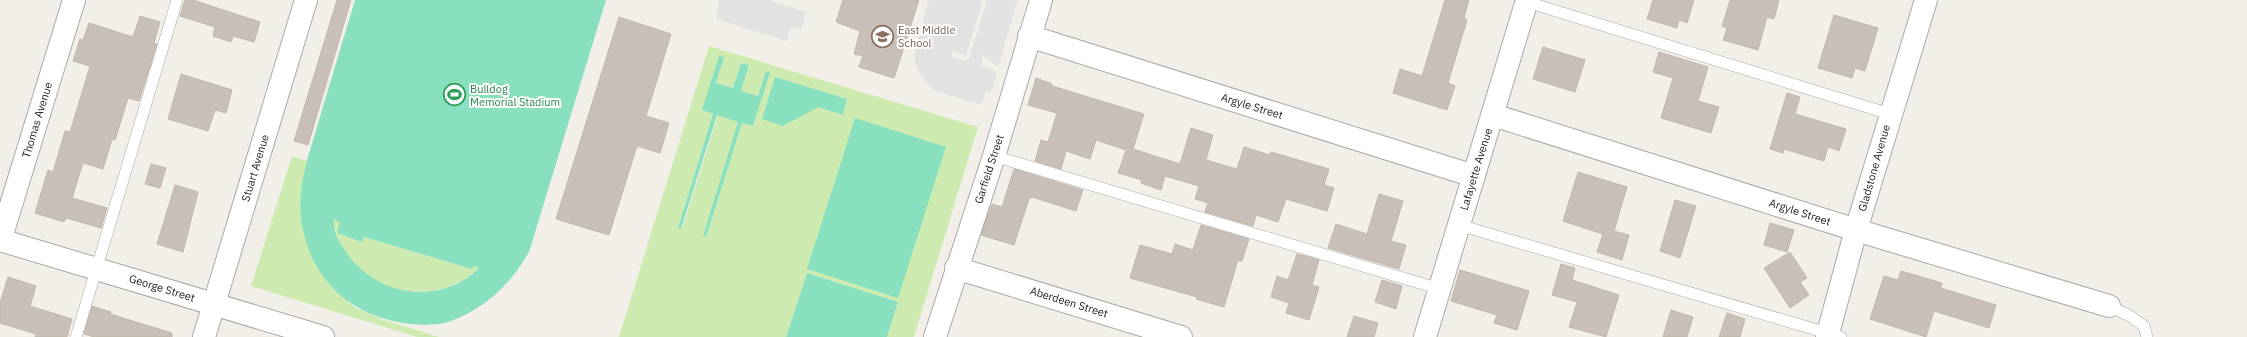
<svg xmlns="http://www.w3.org/2000/svg" width="2247" height="337" font-family="'IBM Plex Sans',sans-serif">
<rect width="100%" height="100%" fill="#f2efe9"/>
<path fill="#cdebb0" fill-rule="evenodd" d="M709,46L978,127L914,337H887L898,303L807,273L786,337H619ZM724,58L716,83L733,88L741,63L749,65L741,91L758,96L766,71L753,126L742,122L706,237L703,236L739,122L718,115L682,229L678,228L713,114L702,110ZM847,99L843,115L818,107Z
M292,156L307,161L306,166L326,281L354,307L381,319L439,337H417L251,286Z
M333,219L341,221L337,233L362,241L364,237L472,269L473,266L480,267C430,316 343,288 333,219Z"/>
<path fill="#88e0be" fill-rule="evenodd" d="M355,0H606L529,252C510,285 484,310 448,322C435,326 416,325 403,323C349,314 312,280 302,225C295,187 312,146 322,110C333,73 344,37 355,0ZM334,219L340,222L337,233L362,242L364,237L472,269L474,266L479,268C441,306 376,297 346,252C339,242 333,232 334,219Z
M719,56L724,57L716,83L733,88L741,63L749,65L741,91L758,96L766,71L770,72L753,126L742,123L706,237L703,236L738,122L717,115L681,229L678,228L713,114L702,110Z
M775,77L847,99L843,115L818,107L783,126L762,119Z
M855,118L946,147L898,298L807,269Z
M807,273L898,302L887,337H786Z"/>
<path fill="#e2e2e2" d="M719,0H768L806,12L801,29L790,28L786,41L716,19Z
M929,0H983L966,56L955,52L952,53V57L964,61L969,59L987,0H1018L998,67L983,55L981,66L997,72L992,91L986,92L981,105L933,90L920,74L915,63V48Z"/>
<path fill="#c7bfb8" stroke="#c4b6ab" d="M185,0H193L260,22L254,42L233,36L231,42L213,36L215,27L180,16Z
M337,0H351L308,145L294,141Z
M843,0H919L894,78L859,67L863,56L854,54L860,31L836,22Z
M1445,0H1469L1464,18L1467,20L1448,83L1455,86L1447,110L1393,93L1400,69L1422,76Z
M1653,0H1694L1687,23L1679,20L1677,28L1647,19Z
M1730,0H1779L1774,19L1767,17L1758,50L1723,40L1727,28L1722,26Z
M1834,15L1878,28L1865,71L1855,68L1852,78L1818,68Z
M140,16L160,22L154,43L157,44L139,101L128,98L115,140L112,139L103,169L83,163L72,198L107,208L101,228L66,218L64,222L35,213L48,170L53,172L65,131L70,132L90,66L73,61L80,39L83,40L89,23L133,37Z
M619,17L671,34L646,116L669,123L660,153L637,146L609,235L556,219Z
M1543,47L1585,60L1575,92L1533,79Z
M1659,52L1708,67L1698,101L1719,107L1711,133L1661,118L1673,78L1653,72Z
M181,74L232,90L226,113L215,110L208,131L168,119Z
M1036,78L1052,84V86L1144,114L1133,149L1180,164L1191,128L1213,135L1206,160L1237,169L1244,147L1270,155L1271,152L1329,169L1324,185L1334,188L1327,211L1286,199L1278,222L1256,215L1253,226L1205,212L1208,203L1195,199L1199,186L1165,176L1161,190L1141,183L1142,180L1118,173L1126,150L1096,140L1090,159L1066,151L1061,169L1035,161L1041,140L1048,142L1057,113L1028,105Z
M1787,93L1800,97L1795,114L1846,129L1839,151L1828,147L1824,161L1784,149L1783,153L1770,149Z
M151,164L166,168L160,188L145,184Z
M1014,169L1083,190L1076,211L1032,197L1029,199L1014,245L981,235L992,204L1002,207Z
M1578,172L1627,187L1614,231L1629,235L1622,260L1597,252L1603,234L1563,221Z
M175,185L198,192L183,252L157,244Z
M1379,194L1403,201L1391,241L1406,245L1399,269L1328,248L1336,224L1367,234Z
M1675,200L1696,206L1680,258L1660,251Z
M1770,223L1794,230L1787,252L1764,245Z
M1201,225L1249,239L1242,261L1238,260L1224,307L1196,299L1197,297L1130,278L1140,245L1172,254L1175,244L1193,250Z
M1790,252L1807,278L1800,282L1809,295L1790,308L1764,268Z
M1297,254L1319,260L1312,285L1319,287L1309,320L1286,313L1289,303L1271,297L1277,276L1288,280Z
M1561,264L1575,268L1572,280L1619,295L1606,337L1569,327L1577,302L1552,295Z
M1460,270L1529,291L1517,330L1494,323L1497,315L1451,301Z
M1901,271L1942,283L1941,288L1996,305L1989,328L1934,311L1926,337L1870,319L1884,276L1898,280Z
M8,277L36,286L30,306L72,319L67,337H35L36,334L0,323V303Z
M1382,280L1402,286L1396,309L1375,302Z
M92,306L111,312L110,314L172,333V337H94L84,334Z
M1671,310L1693,317L1687,337H1663Z
M1727,313L1745,319L1740,337H1719Z
M1354,316L1378,323L1374,337H1347Z"/>
<g fill="none" stroke-linecap="round" stroke-linejoin="round">
<defs>
<path id="service" d="M1527,2L1890,114
M994,156L1440,289
M1459,225L1841,337
M2109,306L2130,316L2144,326L2147,337
M76,337L177,0"/>
<path id="minor" d="M1029,36L1474,176
M1493,115L1856,230L2109,306
M0,240L323,337
M0,241L74,0
M956,268L1181,337
M204,337L306,0
M935,337L994,156L1041,0
M1827,337L1856,230L1926,0"/>
<path id="tertiary" d="M1425,337L1527,0"/>
</defs>
<use href="#service" stroke="#a9a9a9" stroke-width="12"/>
<use href="#minor" stroke="#a9a9a9" stroke-width="24"/>
<use href="#tertiary" stroke="#a9a9a9" stroke-width="24"/>
<use href="#service" stroke="#fff" stroke-width="11"/>
<use href="#minor" stroke="#fff" stroke-width="22"/>
<use href="#tertiary" stroke="#fff" stroke-width="22"/>
</g>
<defs>
<symbol id="school-ring" viewBox="-11 -11 22 22"><circle r="9.5" fill="#fff" stroke="#8d6e63" stroke-width="1.5"/><path d="M0-5L7-2L0 1L-7-2ZM-4 1L0 2.5L4 1V4Q0 6-4 4Z" fill="#8d6e63"/></symbol>
<symbol id="stadium-ring" viewBox="-11 -11 22 22"><circle r="9.5" fill="#fff" stroke="#2e9e5b" stroke-width="1.5"/><path d="M0-5a6.5 5 0 1 0 0 10a6.5 5 0 1 0 0-10ZM-3.5-1.8h7v3.6h-7Z" fill="#2e9e5b"/></symbol>
</defs>
<g fill-rule="evenodd">
<use href="#school-ring" x="870" y="24" width="25" height="25"/>
<use href="#stadium-ring" x="442" y="82" width="25" height="25"/>
</g>
<g text-anchor="middle" dominant-baseline="central" stroke-width="4" stroke-linejoin="round" paint-order="stroke">
<g font-size="11" fill="#785e54" stroke="#fff" text-anchor="start">
<text x="898" y="30">East Middle<tspan x="898" dy="13">School</tspan></text>
</g>
<g font-size="11" fill="#27864d" stroke="#fff" text-anchor="start">
<text x="470" y="89">Bulldog<tspan x="470" dy="13">Memorial Stadium</tspan></text>
</g>
<g font-size="11" fill="#222" stroke="#fff">
<text transform="translate(1252 106) rotate(17)">Argyle Street</text>
<text transform="translate(37 120) rotate(-73)">Thomas Avenue</text>
<text transform="translate(255 168) rotate(-73)">Stuart Avenue</text>
<text transform="translate(1874 168) rotate(-74)">Gladstone Avenue</text>
<text transform="translate(989 169) rotate(-72)">Garfield Street</text>
<text transform="translate(1476 169) rotate(-73)">Lafayette Avenue</text>
<text transform="translate(1800 212) rotate(18)">Argyle Street</text>
<text transform="translate(162 288) rotate(17)">George Street</text>
<text transform="translate(1069 302) rotate(17)">Aberdeen Street</text>
</g>
</g>
</svg>
